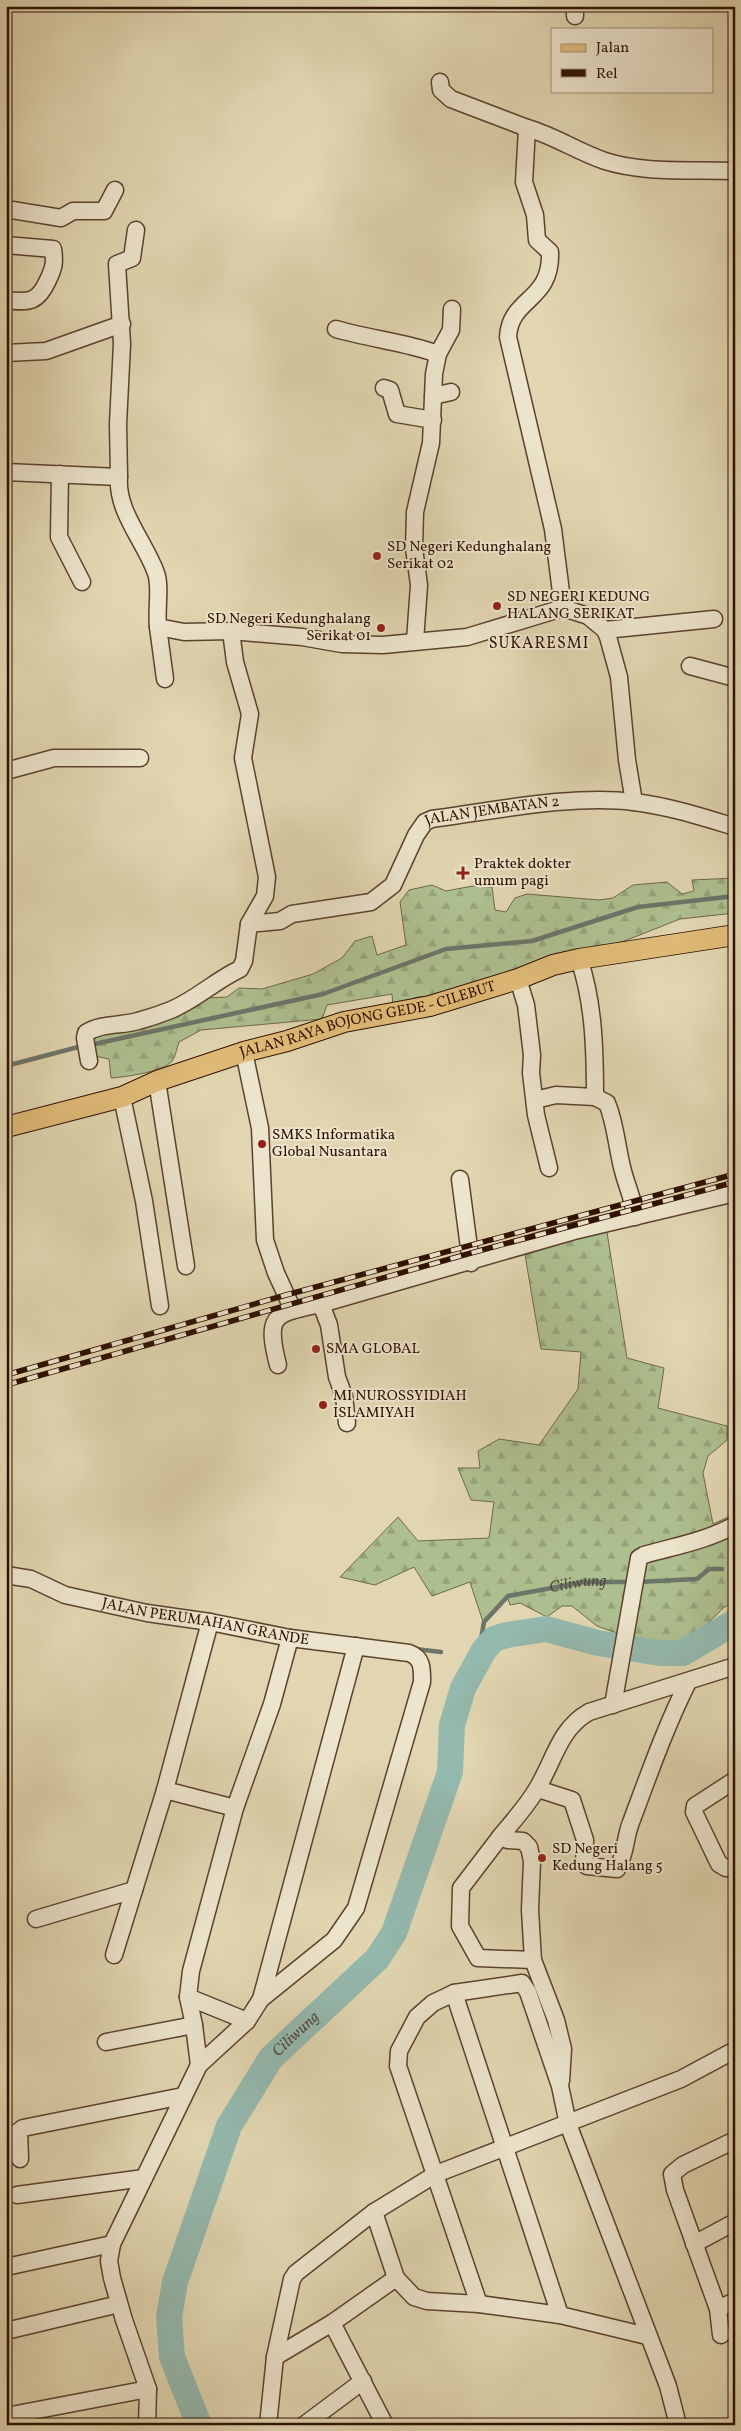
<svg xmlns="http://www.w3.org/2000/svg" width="741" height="2431" font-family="Vollkorn,serif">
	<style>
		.forest { fill: url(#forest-firs); stroke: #6e6848 }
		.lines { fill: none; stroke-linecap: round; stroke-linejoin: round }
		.stream { stroke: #6b7569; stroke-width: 4.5 }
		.river { stroke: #94b9ae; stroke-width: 26 }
		.minor-casing { stroke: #5b422e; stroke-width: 19 }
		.major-casing { stroke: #2e1002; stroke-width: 22 }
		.minor { stroke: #ece4cc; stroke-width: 16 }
		.major { stroke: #e0bb78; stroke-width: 20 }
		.rail-casing { stroke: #2e1002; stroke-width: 5.5 }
		.rail { stroke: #ece4cc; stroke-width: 4; stroke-dasharray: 11; stroke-linecap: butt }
		.poi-dot { fill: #8f2418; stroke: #ece4cc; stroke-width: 2 }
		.labels { text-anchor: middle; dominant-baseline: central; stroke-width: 4; stroke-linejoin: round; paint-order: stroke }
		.poi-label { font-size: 15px; fill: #2e1002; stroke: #ece4cc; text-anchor: start }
		.street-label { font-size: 15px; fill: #2e1002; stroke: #ece4cc }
		.neighbourhood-label { font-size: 16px; letter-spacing: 1px; fill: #2e1002; stroke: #ece4cc }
		.water-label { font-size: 16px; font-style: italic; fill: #524b3e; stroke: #ece4cc }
	</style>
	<defs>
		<pattern id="forest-firs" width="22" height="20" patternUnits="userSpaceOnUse" patternTransform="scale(1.25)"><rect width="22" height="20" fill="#aebf8f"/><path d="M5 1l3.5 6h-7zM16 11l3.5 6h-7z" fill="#96a37a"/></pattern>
	</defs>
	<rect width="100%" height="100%" fill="#e1d6b1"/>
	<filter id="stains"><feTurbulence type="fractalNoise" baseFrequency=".004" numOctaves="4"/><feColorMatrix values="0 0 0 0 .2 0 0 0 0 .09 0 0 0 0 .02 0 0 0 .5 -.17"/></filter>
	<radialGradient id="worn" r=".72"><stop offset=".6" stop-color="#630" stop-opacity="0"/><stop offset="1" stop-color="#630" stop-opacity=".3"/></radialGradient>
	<!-- forest -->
	<path class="forest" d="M735 878V913L680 919 622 942 439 996 417 997 393 1006 392 994 327 1005 322 1019 201 1030 179 1042C177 1047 176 1056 172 1061 163 1072 125 1077 111 1078L109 1059 95 1056 92 1042 103 1030 207 998 227 997 239 988 262 989 313 974 342 958 355 941 372 936 377 955 406 945 400 902 409 890 432 885 446 891 473 886 492 887 495 910 506 912 515 898 527 894 599 900 613 898 633 885 667 882 682 894 694 891 692 880Z
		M606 1226 627 1358 664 1368 658 1408 727 1426V1440L708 1456 703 1473 713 1524 735 1514V1601L723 1608 682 1650 648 1644 597 1626 572 1606H562L547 1617 520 1603 510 1605 507 1596 483 1622 470 1582 432 1596 414 1567 375 1585 340 1577 398 1517 418 1541 489 1538 494 1502 471 1500 458 1468H480L478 1451 499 1439 539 1445 578 1389 581 1352 541 1349 525 1255Z"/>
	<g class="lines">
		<!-- stream -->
		<g class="stream">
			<path d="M90 1045 323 994 446 949 532 941 638 907 735 896"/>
			<path d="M6 1066 82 1046"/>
			<path d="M638 1582 697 1579 709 1569H722"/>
			<path d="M415 1649 441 1652"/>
			<path id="s1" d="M477 1663 484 1622 508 1596 584 1582H631"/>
		</g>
		<!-- river -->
		<path class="river" id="s2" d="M199 2425 172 2357 169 2317 175 2282 229 2126 271 2058 377 1959 394 1933 450 1772 452 1725 463 1688 484 1650 494 1639 507 1635 546 1629 598 1643 660 1653H683L735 1622"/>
		<!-- minor casing -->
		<g class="minor-casing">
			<g id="minor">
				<path d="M575 6V16"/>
				<path d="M440 82 441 90 451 99 527 128"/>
				<path d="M6 209 61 218 73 211H104L115 190"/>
				<path d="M6 245 53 249C55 262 54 268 48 280 38 302 30 303 6 300"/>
				<path d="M336 329C370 339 405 342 438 354"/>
				<path d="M6 353 46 351 122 324"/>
				<path d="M384 388 390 390 397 414 433 420"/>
				<path d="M433 396 451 392"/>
				<path d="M6 472 119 477C116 511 145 542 156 573 161 586 156 611 158 627L184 632 231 631 302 637 342 644 383 645 467 637 563 608"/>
				<path d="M60 474 59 537 82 582"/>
				<path d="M119 477 118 424 122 344 117 264 132 258 136 230"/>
				<path d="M563 608 553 529 508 337C510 297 552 302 550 252L537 240 535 215 524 182 527 128C555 136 578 152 605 161 646 174 692 169 735 171"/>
				<path d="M563 608 588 616 605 630 608 637 619 677 627 760 634 802"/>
				<path d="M158 627 165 679"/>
				<path d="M605 630 714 619"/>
				<path d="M415 641 419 585 414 548 415 512 431 443 434 374 438 354 451 330 452 309"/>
				<path d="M690 666 735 678"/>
				<path d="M6 771 54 758H140"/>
				<path id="s3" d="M249 924 280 921 292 914 371 902 393 885 416 835 425 822 432 819C493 811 574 794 634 802 668 806 702 817 735 827"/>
				<path d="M579 959C594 1002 595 1052 595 1097L607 1103C616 1125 617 1149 623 1171 627 1187 634 1200 635 1217"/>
				<path d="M518 979 526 1005 532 1055 531 1073 536 1115 549 1168"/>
				<path d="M244 1052 260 1128 265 1240 276 1273 293 1310"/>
				<path d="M89 1061 85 1038 86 1033C101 1023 122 1026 138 1021 149 1018 161 1014 171 1010 197 999 216 980 240 969L244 961 249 924 265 896 267 877 243 758 250 714 235 662 231 631"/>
				<path d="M157 1081 186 1266"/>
				<path d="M122 1097 144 1201 160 1306"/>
				<path d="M535 1100 556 1095 595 1097"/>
				<path d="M460 1179 471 1263"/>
				<path d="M321 1304 574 1231 735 1193"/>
				<path d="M278 1365C265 1314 274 1314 321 1304L329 1325 337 1377 344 1396 347 1423"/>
				<path id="s4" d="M6 1575 31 1579 65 1595 147 1613 210 1622 290 1638 409 1653C423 1658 422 1669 422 1682L356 1908 334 1940 261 1999 247 2021 199 2065 112 2244 109 2261 112 2278 124 2320 148 2389 147 2425"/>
				<path d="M210 1622 165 1790 235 1808"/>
				<path d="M613 1705 639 1558 644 1555C675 1546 706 1541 735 1525"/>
				<path d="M735 1780 695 1806 694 1812 719 1864 726 1868 735 1867"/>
				<path d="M538 1789 572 1800 585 1840 584 1863 587 1866 617 1869C625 1857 625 1839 630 1825 648 1777 665 1728 688 1682"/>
				<path d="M500 1837 461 1888 460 1926 478 1958 533 1960"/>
				<path d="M36 1919 134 1890"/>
				<path d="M114 1955 165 1790"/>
				<path d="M454 1993 560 2315"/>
				<path d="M188 1997 247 2021"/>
				<path d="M261 1999 356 1646"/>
				<path d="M106 2042 194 2025"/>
				<path d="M199 2065 194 2025 188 1997 191 1971 235 1808 272 1704 290 1638"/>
				<path d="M561 2081 563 2049 556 2020 533 1960 530 1910 532 1861 529 1847 523 1841 508 1840 500 1837C513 1821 528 1805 538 1787 554 1760 560 1728 589 1712L735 1666"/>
				<path d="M20 2159 19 2131 23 2128 183 2096"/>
				<path d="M17 2195 144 2178"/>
				<path d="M374 2212 396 2278"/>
				<path d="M694 2244 735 2222"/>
				<path d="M6 2267 112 2244"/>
				<path d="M479 2304 398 2066 399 2051 417 2017 433 2003 454 1993 522 1983 528 1992 560 2086 568 2124 668 2386 678 2425"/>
				<path d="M718 2309 735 2301"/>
				<path d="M332 2323 385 2425"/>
				<path d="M6 2331 119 2304"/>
				<path d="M721 2335 718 2309 675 2190 672 2174 683 2165 735 2140"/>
				<path d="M275 2357 332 2323 396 2278 414 2297 427 2301 479 2304 560 2315 647 2336"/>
				<path d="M6 2416 148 2389"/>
				<path d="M268 2425 275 2357 292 2279 296 2273 374 2212 436 2174 681 2079 735 2050"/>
				<path d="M304 2425 363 2381"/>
			</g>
		</g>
		<!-- major casing -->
		<g class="major-casing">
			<g id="major">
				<path id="s5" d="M6 1127 122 1097 157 1081 244 1052 287 1041 344 1022 430 1006 518 979 553 965 579 959 735 935"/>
			</g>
		</g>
		<!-- minor -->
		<use href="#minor" class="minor"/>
		<!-- major -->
		<use href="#major" class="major"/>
		<!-- rail casing -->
		<g class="rail-casing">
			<path id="rail" d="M6 1375 286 1295 735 1174
				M6 1385 471 1253 735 1182"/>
		</g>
		<!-- rail -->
		<use href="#rail" class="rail"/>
	</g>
	<!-- markers -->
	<g class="poi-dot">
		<circle cx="377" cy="556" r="5"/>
		<circle cx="497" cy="606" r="5"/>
		<circle cx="381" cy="628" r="5"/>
		<path d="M460.5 865.5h5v5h5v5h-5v5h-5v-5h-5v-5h5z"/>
		<circle cx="262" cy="1144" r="5"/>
		<circle cx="316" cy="1349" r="5"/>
		<circle cx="323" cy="1405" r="5"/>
		<circle cx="542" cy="1858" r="5"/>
	</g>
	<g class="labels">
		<!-- poi labels -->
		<g class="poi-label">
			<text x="387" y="547">SD Negeri Kedunghalang<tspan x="387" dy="17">Serikat 02</tspan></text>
			<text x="507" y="597">SD NEGERI KEDUNG<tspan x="507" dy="17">HALANG SERIKAT</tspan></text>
			<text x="371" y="619" text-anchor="end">SD Negeri Kedunghalang<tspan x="371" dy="17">Serikat 01</tspan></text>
			<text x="474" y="864">Praktek dokter<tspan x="474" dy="17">umum pagi</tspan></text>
			<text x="272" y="1135">SMKS Informatika<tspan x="272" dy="17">Global Nusantara</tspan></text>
			<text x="326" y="1349">SMA GLOBAL</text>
			<text x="333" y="1396">MI NUROSSYIDIAH<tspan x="333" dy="17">ISLAMIYAH</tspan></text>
			<text x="552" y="1849">SD Negeri<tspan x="552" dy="17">Kedung Halang 5</tspan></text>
		</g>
		<!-- street labels -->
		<g class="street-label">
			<text stroke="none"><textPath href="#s3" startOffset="292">JALAN JEMBATAN 2</textPath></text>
			<text stroke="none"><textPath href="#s5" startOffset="378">JALAN RAYA BOJONG GEDE - CILEBUT</textPath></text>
			<text stroke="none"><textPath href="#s4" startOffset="206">JALAN PERUMAHAN GRANDE</textPath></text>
		</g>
		<!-- neighbourhood labels -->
		<g class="neighbourhood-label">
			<text x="539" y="644">SUKARESMI</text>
		</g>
		<!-- water labels -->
		<g class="water-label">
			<text stroke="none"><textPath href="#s1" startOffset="148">Ciliwung</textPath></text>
			<text stroke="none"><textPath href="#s2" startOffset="428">Ciliwung</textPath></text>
		</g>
	</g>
	<!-- margin -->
	<rect width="741" height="2431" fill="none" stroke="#e1d6b1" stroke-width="25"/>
	<rect x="8" y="8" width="726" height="2416" fill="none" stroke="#2e1002" stroke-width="2.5"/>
	<rect x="12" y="12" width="716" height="2406" fill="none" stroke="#2e1002"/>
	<!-- legend -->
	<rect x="551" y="28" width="162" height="65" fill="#ece4cc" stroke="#a08f7b"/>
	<rect x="561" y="44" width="25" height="8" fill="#e0bb78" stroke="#a08f7b"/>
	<text x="596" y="52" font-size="15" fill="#2e1002">Jalan</text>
	<rect x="561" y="69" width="25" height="8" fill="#2e1002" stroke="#a08f7b"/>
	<text x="596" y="78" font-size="15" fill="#2e1002">Rel</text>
	<rect width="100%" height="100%" filter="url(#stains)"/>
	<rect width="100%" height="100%" fill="url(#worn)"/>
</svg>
